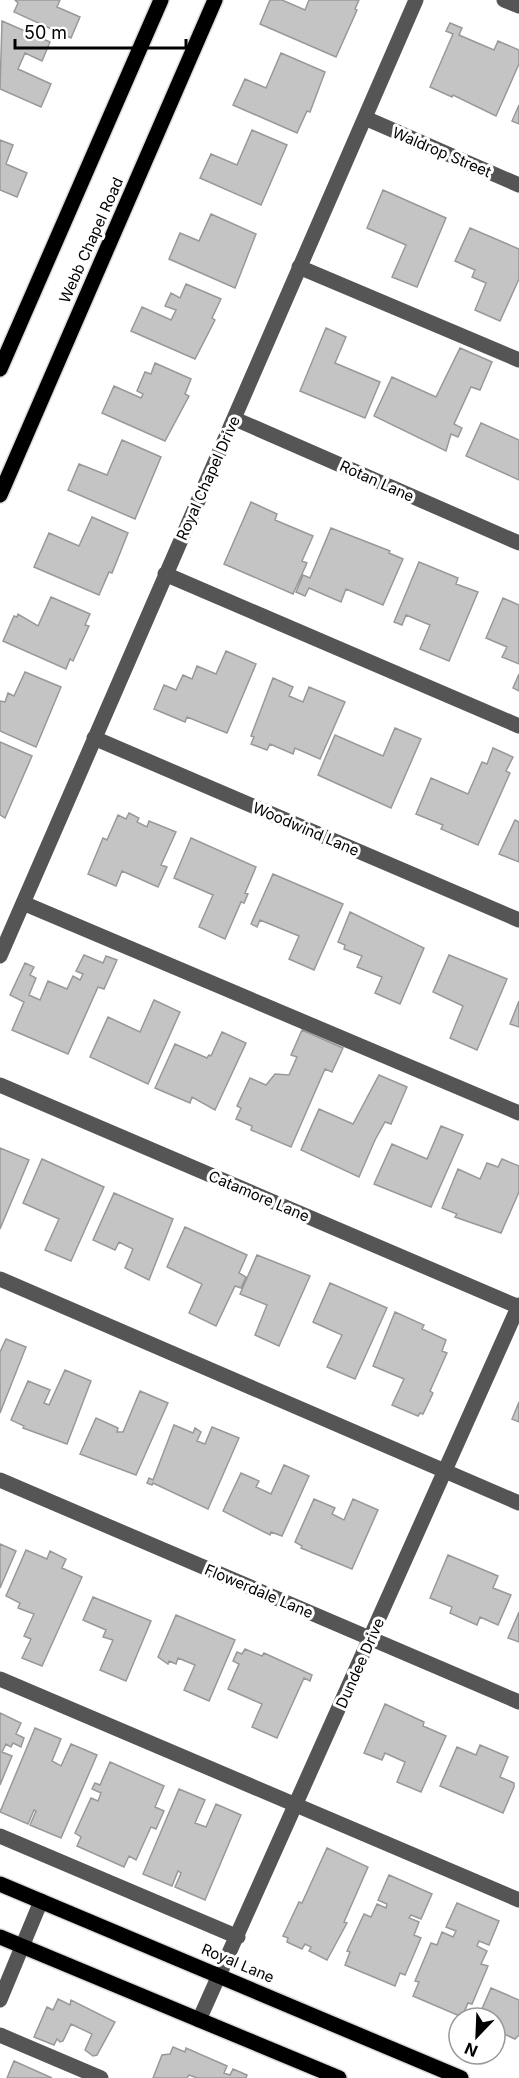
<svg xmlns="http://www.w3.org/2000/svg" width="519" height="2078" font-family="Inter,sans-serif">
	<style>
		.building { fill: #c4c4c4; stroke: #999; stroke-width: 1.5 }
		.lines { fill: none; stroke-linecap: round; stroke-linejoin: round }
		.major-casing { stroke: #dbdbdb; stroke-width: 18 }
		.minor { stroke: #555; stroke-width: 15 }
		.major { stroke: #000; stroke-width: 15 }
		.labels { text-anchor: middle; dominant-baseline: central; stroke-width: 6; stroke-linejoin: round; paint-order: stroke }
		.street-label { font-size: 15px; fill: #000; stroke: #fff }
	</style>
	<rect width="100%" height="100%" fill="#fff"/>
	<!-- building -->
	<path class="building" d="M15 0H60L57 7 80 17 71 38 14 12 18 3Z
		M270 0H282L305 10 309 0H359L355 9 357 10 336 57 260 24Z
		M2 21 50 42 42 61 25 53 18 69 51 84 41 107 0 89Z
		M450 23 462 28 459 35 494 50 498 41 519 50V64L496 116 453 95 452 97 430 87 453 34 446 31Z
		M281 53 325 72 310 112 307 111 297 133 233 105 245 79 266 88Z
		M519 105V124L512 121Z
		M252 130 287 145 261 205 200 178 211 154 237 165Z
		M0 140 13 145 6 164 27 173 17 197 0 190Z
		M383 190 446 218 417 287 392 277 406 245 367 228Z
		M211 214 256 234 235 288 169 259 180 233 199 241Z
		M470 228 519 249V279L500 321 475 310 486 283 472 277 475 270 455 261Z
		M186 284 221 299 212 318 215 320 195 359 131 331 142 307 171 320 176 310 165 306 171 293 180 298Z
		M326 328 346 337 335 363 380 382 365 418 300 391Z
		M460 348 492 362 480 390 471 387 454 424 462 428 458 437 451 434 446 451 374 416 392 377 436 397Z
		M155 363 191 379 185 394 189 396 165 441 102 413 114 386 141 398 143 394 137 391 145 372 151 374Z
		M481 423 519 440V480L466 456Z
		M122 440 161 457 135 519 68 490 79 464 107 475Z
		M251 502 277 514 275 520 313 536 302 561 307 563 293 594 224 564Z
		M92 517 128 533 112 573 109 572 99 595 34 567 49 533 79 546Z
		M331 528 390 551 389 553 403 559 383 605 346 589 341 602 309 588 305 596 296 592 303 575 310 578Z
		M419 562 458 578 456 584 478 592 449 661 420 649 430 625 406 615 402 625 394 622Z
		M51 597 90 614 85 625 89 626 73 661 70 659 66 669 3 641 14 616 17 617 18 614 38 626Z
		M503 598 519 605V664L502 657 507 647 486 638Z
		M226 651 256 664 227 733 187 717 185 722 154 709 164 685 176 690 183 675 192 679 197 666 216 674Z
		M25 672 61 687 36 747 0 731V701L5 702 8 693 14 696Z
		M519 674V691L513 688Z
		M273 678 293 687 289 696 303 702 309 687 345 702 320 759 295 748 293 754 270 744 267 750 251 744 254 737 251 736Z
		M395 728 421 739 391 808 318 775 335 735 383 756Z
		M0 742 32 756 5 818 0 815Z
		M493 748 513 757 506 771 510 773 478 845 441 829 443 825 416 814 431 778 468 794 482 762 487 764Z
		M129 813 139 818 137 822 147 827 149 821 176 832 161 865 167 867 158 887 122 871 116 886 88 874 103 838 107 840 118 815 126 819Z
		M515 820 519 822V862L499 854Z
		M191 838 256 867 245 893 248 894 244 903 241 902 225 939 199 927 213 895 174 878Z
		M273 874 343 904 314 970 289 959 299 936 260 920 257 927 251 924Z
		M350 912 424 948 400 1004 375 993 382 977 357 967 362 956 344 949 345 945 338 942Z
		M84 955 103 963 106 956 117 960 104 989 98 987 68 1054 12 1030 24 1002 10 995 25 963 34 967 30 975 36 978 29 995 40 1000 48 981 67 989 73 976 80 980 83 974 76 971Z
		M449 955 507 979 477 1050 450 1038 463 1006 433 992Z
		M154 1000 180 1012 148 1084 90 1057 108 1017 140 1032Z
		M519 1001V1027L510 1024Z
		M302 1030 343 1048 332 1072 325 1069 291 1147 251 1130 252 1126 236 1119 241 1108 237 1106 250 1078 266 1085 275 1074 289 1075 297 1057 291 1055Z
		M222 1032 246 1043 215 1110 192 1097 190 1103 155 1088 175 1044 207 1058 209 1055 211 1056Z
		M379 1075 407 1087 391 1124 385 1122 375 1140 359 1177 301 1150 319 1109 353 1124Z
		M441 1126 463 1135 431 1207 374 1184 392 1144 427 1159Z
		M0 1148 29 1160 0 1229Z
		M42 1159 104 1187 71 1261 45 1250 59 1219 23 1203Z
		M502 1159 519 1166V1192L501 1233 455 1217 457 1214 442 1208 458 1169 480 1179 487 1163 498 1167Z
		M114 1193 173 1219 149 1280 125 1268 133 1249 119 1242 115 1250 93 1240Z
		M185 1227 247 1255 239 1273 246 1277 241 1288 235 1286 216 1326 189 1313 202 1284 167 1267Z
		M257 1255 310 1276 279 1346 255 1335 267 1305 240 1294Z
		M330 1283 387 1308 355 1379 327 1367 342 1335 313 1322Z
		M395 1312 424 1325 422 1329 446 1340 442 1351 447 1353 430 1391 433 1393 423 1414 420 1413 418 1416 392 1405 404 1379 373 1366Z
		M6 1339 26 1347 0 1413V1352Z
		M65 1370 91 1381 67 1444 23 1428 24 1426 11 1420 28 1381 50 1390 44 1403 49 1405Z
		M140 1391 168 1403 136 1475 80 1454 96 1418 118 1428 117 1432H123Z
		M519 1402V1422L512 1419Z
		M174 1425 193 1433 195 1428 201 1432 197 1441 205 1444 212 1427 239 1438 208 1509 153 1483 152 1485 147 1483 149 1478 153 1480Z
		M284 1465 309 1476 282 1536 271 1532 270 1535 223 1511 241 1473 259 1481 256 1487 271 1494Z
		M314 1499 335 1508 332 1514 344 1520 353 1499 378 1510 352 1569 301 1548 302 1546 295 1542Z
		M0 1544 16 1551 0 1588Z
		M26 1550 47 1559 50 1551 66 1559 62 1568 82 1577 42 1666 22 1658 31 1639 24 1636 34 1614 18 1608 20 1603 6 1596Z
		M448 1555 498 1576 493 1588 511 1595 498 1625 480 1617 477 1625 450 1613 452 1607 430 1598Z
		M93 1597 151 1621 126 1681 100 1670 113 1640 103 1637 106 1630 83 1620Z
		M519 1612V1642L508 1638Z
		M176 1615 235 1640 209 1701 184 1690 195 1665 178 1658 176 1664 169 1661 168 1664 158 1657Z
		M245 1649 262 1656 264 1653 312 1675 310 1681 304 1678 277 1738 252 1727 262 1704 228 1689 239 1664 233 1661 237 1652 242 1654Z
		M385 1704 424 1722 423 1726 446 1736 421 1792 397 1782 405 1762 385 1753 382 1760 364 1753Z
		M0 1713 21 1723 16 1734 24 1738 21 1747 13 1743 11 1747 6 1744 2 1752 12 1756 0 1785Z
		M35 1728 61 1739 52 1761 61 1766 71 1744 97 1755 61 1838 30 1825 36 1811 34 1810 28 1824 0 1812Z
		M480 1745 508 1757 500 1777 514 1783V1787L503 1813 440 1786 457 1747 476 1755Z
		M110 1762 164 1786 155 1807 164 1811 156 1829 151 1827 136 1860 129 1856 124 1867 77 1846 81 1837 75 1833 91 1798 98 1801 101 1793 92 1789 95 1783 100 1785Z
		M179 1789 205 1800 195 1823 206 1827 216 1804 241 1815 205 1900 175 1887 181 1873 178 1871 172 1886 143 1874Z
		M327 1848 368 1867 344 1922 347 1923 327 1960 309 1951 311 1947 305 1944 302 1949 287 1942 288 1938 283 1936 299 1902 302 1903Z
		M389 1875 432 1894 421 1919 411 1915 409 1918 419 1922 414 1935 421 1938 405 1975 400 1973 395 1986 345 1965 350 1952 347 1951 364 1914 371 1917 377 1904 386 1908 387 1904 378 1900Z
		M457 1903 499 1921 489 1945 479 1941 477 1946 487 1951 481 1964 488 1966 472 2004 468 2003 462 2017 413 1996 419 1982 415 1981 431 1943 437 1945 442 1932 453 1937 456 1931 446 1927Z
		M491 1988 519 2000V2035L515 2039 495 2030V2018H478Z
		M58 1999 70 2005 71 2000 115 2022 97 2055 93 2056 85 2050 92 2034 71 2024 63 2041 60 2042 57 2039 54 2045 34 2037 47 2007 53 2010Z
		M173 2047 185 2052 186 2048 227 2066 224 2073 230 2075 233 2069 247 2075 246 2078H197L189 2075 187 2078H153L162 2055 170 2054Z
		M14 2061 52 2078H7Z"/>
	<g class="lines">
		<!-- major casing -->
		<g class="major-casing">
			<path id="major" d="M0 369 161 0
				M0 495 215 0
				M0 1884 461 2078
				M0 1937 339 2078"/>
		</g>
		<!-- minor -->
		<path class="minor" d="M504 0 519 6
			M365 118 519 185
			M299 267 519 360
			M235 419 519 543
			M165 574 519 726
			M94 738 519 920
			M23 903 519 1113
			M0 956 416 0
			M0 1085 519 1307
			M0 1279 519 1503
			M0 1480 519 1702
			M0 1679 519 1900
			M0 1836 238 1937
			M0 2000 41 1901
			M199 2020 519 1305
			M0 2035 101 2078"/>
		<!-- major -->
		<use href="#major" class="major"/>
	</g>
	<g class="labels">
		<!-- street labels -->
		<g class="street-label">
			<text transform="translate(442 152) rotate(23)">Waldrop Street</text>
			<text transform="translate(91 240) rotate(-66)">Webb Chapel Road</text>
			<text transform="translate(208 478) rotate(-66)">Royal Chapel Drive</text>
			<text transform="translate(377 481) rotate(24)">Rotan Lane</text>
			<text transform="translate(306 829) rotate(23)">Woodwind Lane</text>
			<text transform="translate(259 1196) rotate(23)">Catamore Lane</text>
			<text transform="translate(259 1591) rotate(23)">Flowerdale Lane</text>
			<text transform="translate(360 1663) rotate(-66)">Dundee Drive</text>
			<text transform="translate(238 1963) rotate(23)">Royal Lane</text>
		</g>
	</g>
	<!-- north arrow -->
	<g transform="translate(477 2036) rotate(203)"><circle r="28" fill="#ffffff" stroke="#999999" stroke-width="1.5"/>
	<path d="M0-4.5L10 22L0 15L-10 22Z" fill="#000000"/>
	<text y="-9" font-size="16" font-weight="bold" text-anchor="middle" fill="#000000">N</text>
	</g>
	<!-- scale -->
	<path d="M15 39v9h171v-9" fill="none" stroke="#000000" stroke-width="3"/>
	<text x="24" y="39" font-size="18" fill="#000000" stroke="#ffffff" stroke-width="4.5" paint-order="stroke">50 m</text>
</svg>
